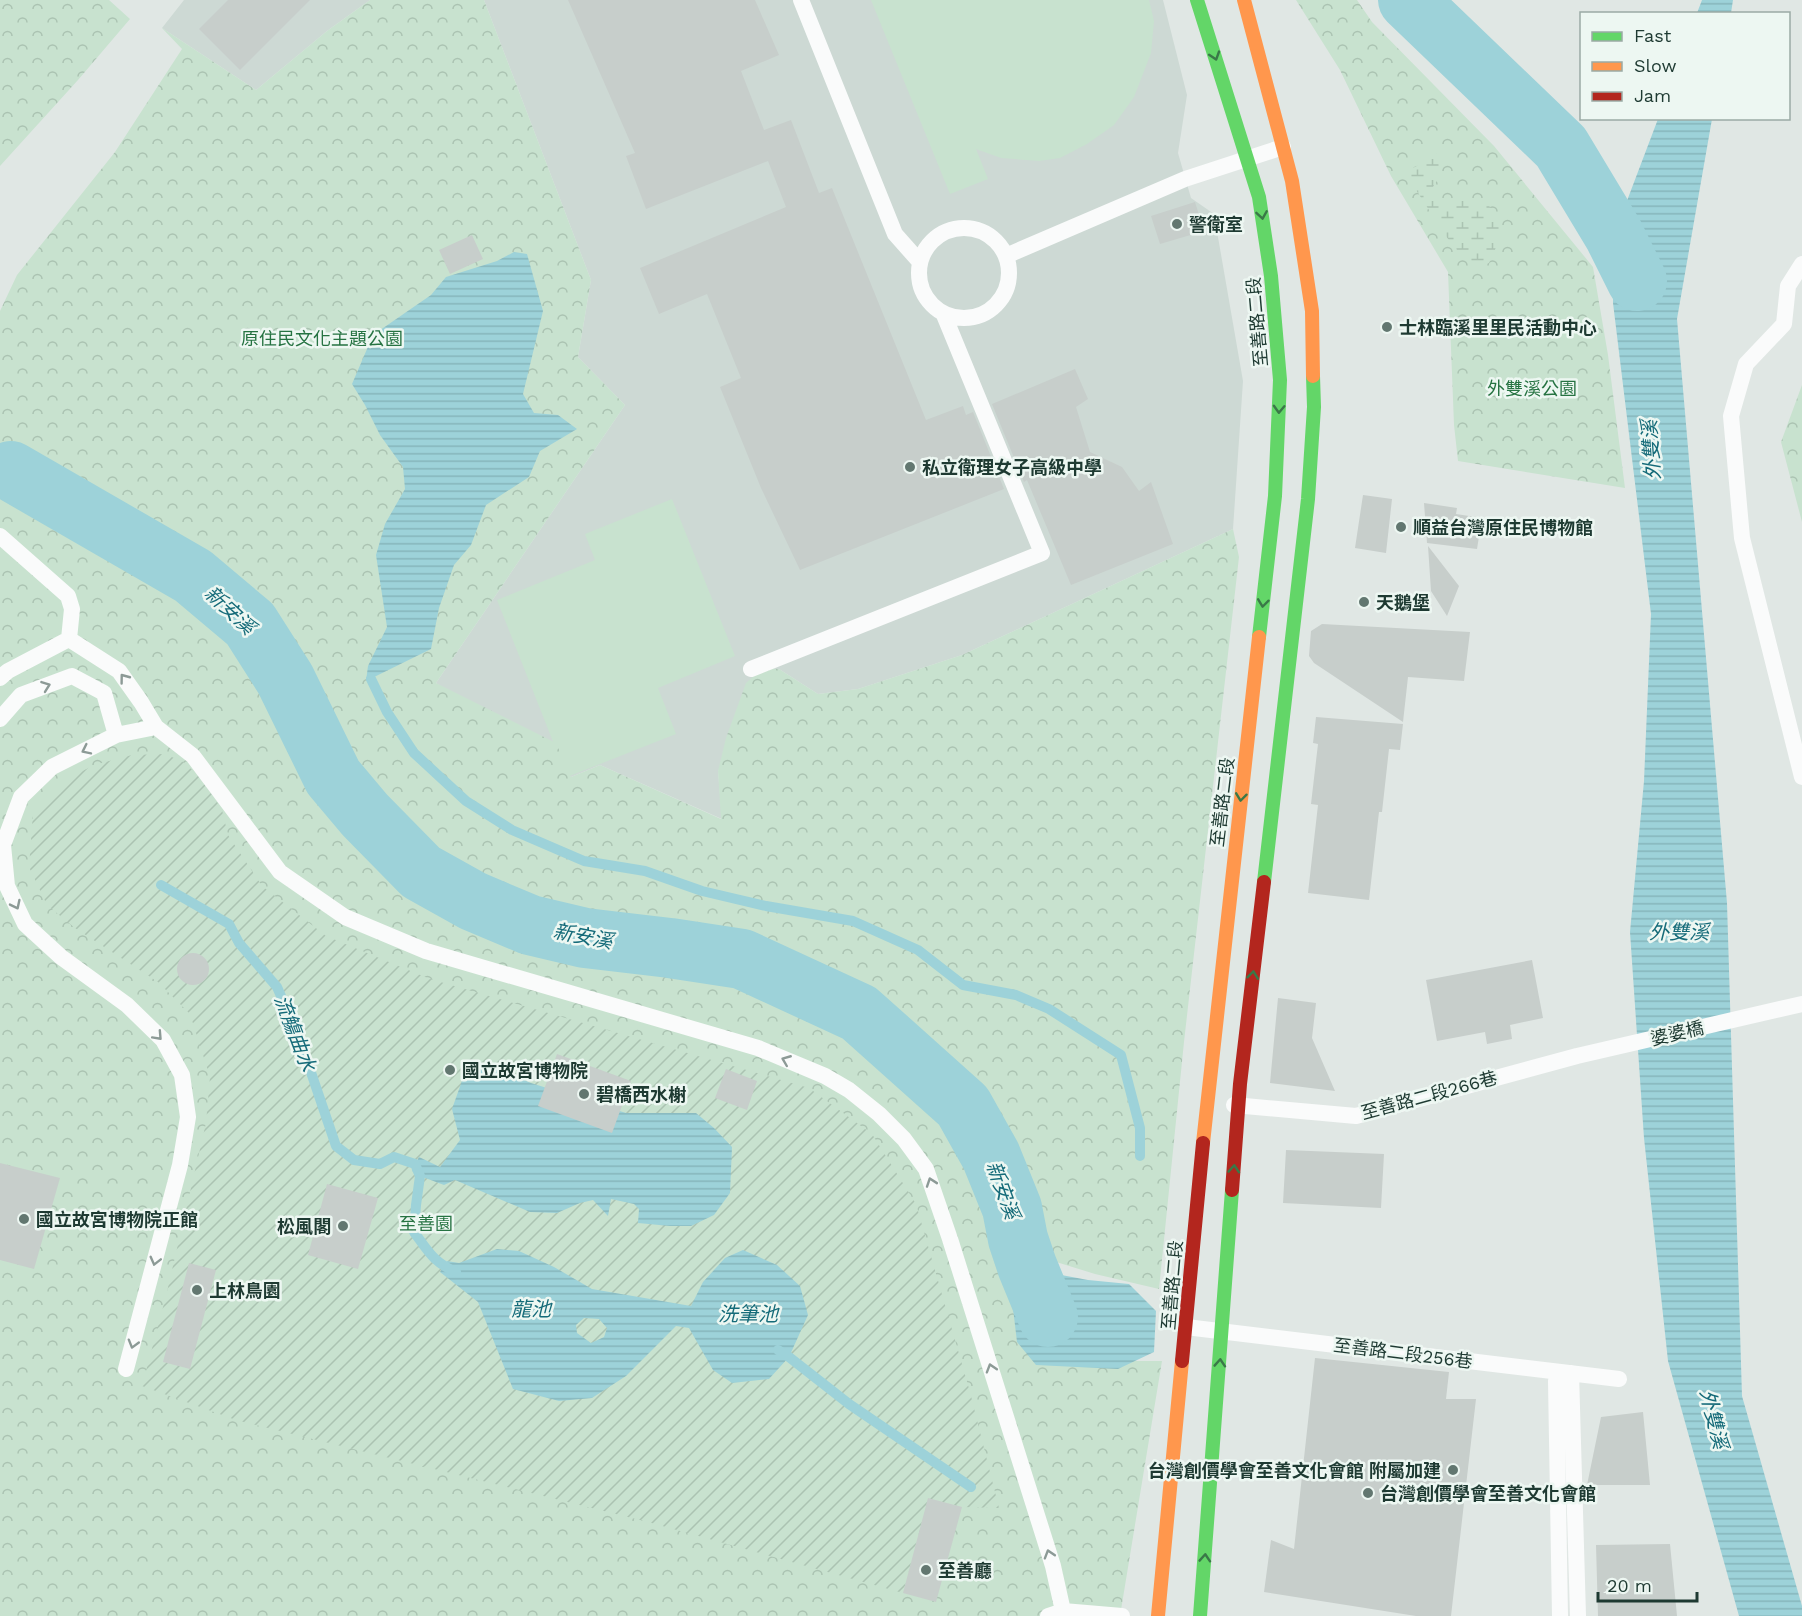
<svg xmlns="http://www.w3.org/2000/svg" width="1802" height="1616" font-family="'Work Sans','Noto Sans TC',sans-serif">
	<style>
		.built { fill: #cdd9d4 }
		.grass { fill: #c8e2cf }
		.forest { fill: url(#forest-crowns) }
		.wetland { fill: url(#wetland-marsh) }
		.garden { fill: url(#garden-furrows) }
		.water { fill: url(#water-rules); fill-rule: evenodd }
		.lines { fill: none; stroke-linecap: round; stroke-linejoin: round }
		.stream { stroke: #9dd2d9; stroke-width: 10 }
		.river { stroke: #9dd2d9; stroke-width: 60 }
		.building { fill: #c7cecb }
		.lane { stroke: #fafbfb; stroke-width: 16 }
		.fast { stroke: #63d668; stroke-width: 14 }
		.slow { stroke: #ff974d; stroke-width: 14 }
		.jam { stroke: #b3261e; stroke-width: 14 }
		.oneway { stroke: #3a7848 }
		.oneway2 { stroke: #8c9a96 }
		.poi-dot { fill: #627770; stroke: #edf7f2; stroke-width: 2 }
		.labels { text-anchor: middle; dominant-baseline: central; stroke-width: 5; stroke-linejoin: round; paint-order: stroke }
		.poi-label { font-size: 18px; font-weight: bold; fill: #1e3a32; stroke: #edf7f2; text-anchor: start }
		.street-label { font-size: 18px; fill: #1e3a32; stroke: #edf7f2 }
		.park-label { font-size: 18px; fill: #267342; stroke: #edf7f2 }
		.water-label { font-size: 20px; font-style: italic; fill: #156b79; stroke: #edf7f2 }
	</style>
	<defs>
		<pattern id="forest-crowns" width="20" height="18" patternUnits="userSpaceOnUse" patternTransform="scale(1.5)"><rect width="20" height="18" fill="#c8e2cf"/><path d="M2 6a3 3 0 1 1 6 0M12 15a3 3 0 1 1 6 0" fill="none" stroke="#abc3b2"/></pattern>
		<pattern id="wetland-marsh" width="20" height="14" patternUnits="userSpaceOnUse" patternTransform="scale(1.5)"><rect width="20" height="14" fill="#c8e2cf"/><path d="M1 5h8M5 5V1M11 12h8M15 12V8" fill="none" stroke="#abc3b2"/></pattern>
		<pattern id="garden-furrows" width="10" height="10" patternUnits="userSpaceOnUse" patternTransform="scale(1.5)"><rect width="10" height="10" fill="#c8e2cf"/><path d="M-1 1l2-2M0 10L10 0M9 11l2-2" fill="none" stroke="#abc3b2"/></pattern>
		<pattern id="water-rules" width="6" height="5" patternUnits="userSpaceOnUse" patternTransform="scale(1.5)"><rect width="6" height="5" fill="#9dd2d9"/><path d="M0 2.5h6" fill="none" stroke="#87b5bb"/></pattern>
	</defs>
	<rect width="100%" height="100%" fill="#e0e7e4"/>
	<!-- built -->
	<path class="built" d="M184 0H370L327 31 256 90 162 28Z
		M484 0H1163L1187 95 1178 153 1191 198 1214 214 1243 381 1233 529 962 655 858 689 818 694 779 669 718 771 722 819 600 765 571 777 436 683 625 405 578 357 591 280Z"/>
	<!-- grass -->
	<path class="grass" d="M871 0H1149L1154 21 1151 53 1134 97 1114 125 1087 144 1060 158 1039 161 1001 158 976 149 988 179 950 194Z
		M672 499 735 656 658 688 676 734 567 777 497 600 595 560 585 534Z"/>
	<!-- forest -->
	<path class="forest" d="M0 0H109L130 19 78 80 0 166Z
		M370 0H484L591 280 578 357 625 405 436 683 556 743 571 777 600 765 721 819 718 771 726 738 746 683 763 668 779 669 818 694 858 689 962 655 1233 529 1239 557 1184 1042 1159 1289 1095 1274 1053 1261 985 1114 918 1028 820 965 664 928 544 906 433 859 371 802 329 740 271 625 209 570 51 482 0 448V311L17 275 115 152 182 49 162 28 256 90 327 31Z
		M1296 0H1357L1372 22 1494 146 1593 267 1608 355 1625 488 1458 461 1454 425 1448 272 1391 176 1340 70Z
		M1802 385V522L1781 442Z
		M0 479 169 580 232 635 311 778 393 872 558 933 715 976 852 1026 948 1113 998 1232 1042 1361H1162L1120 1616H0Z"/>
	<!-- wetland -->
	<path class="wetland" d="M1430 145 1438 155 1440 176 1429 193 1439 206H1448C1470 188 1498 202 1500 230 1501 240 1493 253 1489 263L1476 267 1460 254 1445 235 1404 171C1421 166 1424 162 1430 145Z"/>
	<!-- garden -->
	<path class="garden" d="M165 754 183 762 203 779 222 810 228 835 262 886 326 936 430 979 809 1088 872 1134 916 1204 970 1392 999 1508 962 1507 928 1499 903 1593 648 1522 236 1420 142 1386 166 1296 206 1123 210 1077 190 1014 158 982 75 928 47 905 29 867 33 813 58 784 94 765 132 755Z"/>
	<!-- water -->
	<path class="water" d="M1702 0H1733L1731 13H1697Z
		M1658 119H1712L1677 319 1727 903 1742 1396 1802 1606V1616H1739L1668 1361 1644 1138 1630 932 1644 781 1651 614 1613 303 1614 235Z
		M514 252 527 254 543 311 523 394 534 413 558 415 577 429 540 451 529 477 486 505 471 545 454 565 439 608 431 649 366 681 368 666 387 627 376 555 385 524 405 489 403 467 380 435 365 405 352 384 373 335 431 295 446 277 497 261Z
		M491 1066 531 1083 626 1113H696L714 1128 732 1147 730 1193 714 1215 691 1226H670L638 1223 639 1209 634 1204 611 1199 608 1216 593 1200 580 1203 557 1213 530 1212 455 1180 444 1185 420 1176 412 1171 419 1157 440 1167 460 1140 452 1109 463 1078 474 1069Z
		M1027 1238 1056 1274 1088 1280 1129 1284 1156 1311 1154 1352 1118 1369 1036 1365 1017 1342 1006 1249 1018 1239Z
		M497 1249 519 1251 554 1267 592 1289 691 1306 703 1282 725 1258 743 1250 777 1265 800 1286 808 1315 789 1357 769 1379 732 1383 713 1370 689 1328 676 1326 626 1376 592 1398 559 1401 513 1389 478 1302 440 1272 447 1261 459 1263ZM584 1318 599 1319 607 1328 604 1337 591 1343 577 1333 576 1325Z"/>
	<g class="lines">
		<!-- stream -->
		<path class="stream" d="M371 679 387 712 414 753 466 801 512 830 584 861 645 871 702 891 766 906 853 921 918 950 963 985 1016 995 1049 1009 1121 1055 1140 1128V1156
			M161 885 229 924 239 943 277 987 299 1037 336 1146 354 1160 380 1164 394 1157 415 1164 420 1176 416 1205 414 1232C428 1251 434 1263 456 1272
			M778 1350 789 1357 849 1404 971 1487"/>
		<!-- river -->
		<path class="river" d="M1408 0 1561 147 1614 235 1637 281
			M11 471 193 576 250 624 285 679 333 777 365 815 421 872 473 901 530 925 585 938 670 948 742 959 859 1013 963 1106 991 1156 1012 1208 1018 1239 1027 1266 1048 1317"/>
	</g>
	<!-- building -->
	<path class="building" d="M228 0H310L240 70 199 29Z
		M568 0H755L779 55 741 71 764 130 791 120 819 193 832 188 926 420 963 406 966 415 973 412 1004 489 800 570 761 488 720 387 741 378 707 294 659 314 640 268 786 207 768 161 646 209 626 156 635 153Z
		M1195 202 1204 231 1160 244 1151 216Z
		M472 235 483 259 450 274 439 250Z
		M1075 369 1088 399 1076 407 1090 452 1122 467 1139 491 1151 482 1173 544 1071 585 1027 480 1024 482 992 404Z
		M1363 495 1392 499 1386 553 1355 548Z
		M1424 503 1457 508 1456 514 1482 518 1477 549 1427 543Z
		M1428 546 1459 586 1447 616 1431 591Z
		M1322 624 1470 632 1464 681 1408 677 1403 722 1314 663 1309 656 1311 631Z
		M1316 717 1403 724 1400 750 1389 749 1382 812H1379L1369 900 1308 893 1318 805 1311 804 1318 744 1313 743Z
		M177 969a16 16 0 1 1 32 0a16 16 0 1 1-32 0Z
		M1532 960 1543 1018 1510 1025 1512 1039 1487 1044 1485 1032 1437 1041 1426 980Z
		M1278 998 1316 1003 1312 1038 1335 1091 1270 1083Z
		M557 1054 631 1081 612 1133 538 1106Z
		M726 1069 757 1081 747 1110 715 1098Z
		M1286 1150 1384 1154 1381 1208 1283 1203Z
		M0 1163 60 1178 34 1269 0 1260Z
		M327 1184 378 1198 358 1269 308 1255Z
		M189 1263 216 1270 190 1369 163 1362Z
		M1315 1358 1449 1372 1446 1399H1476L1451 1616H1416L1264 1592 1271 1540 1294 1549Z
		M1643 1412 1650 1485H1587L1601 1417Z
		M928 1498 962 1507 936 1602 903 1593Z
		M1670 1544 1677 1616H1598L1596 1545Z"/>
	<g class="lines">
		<!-- lane -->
		<path class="lane" d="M801 0 895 234 919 261
			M919 273a45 45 0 1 1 90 0a45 45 0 1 1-90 0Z
			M1008 255 1185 179 1283 147
			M1802 264 1788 286 1784 324 1746 364 1731 416 1742 538 1802 777
			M0 536 68 596 72 609 69 639
			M751 669 1042 553 944 315
			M0 678 8 671 69 639 119 671 141 702 156 727
			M0 719 21 695 72 676 104 693 116 735
			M1234 1105 1356 1116 1577 1056 1802 1004
			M1186 1327 1619 1379
			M126 1369 180 1165 188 1117 182 1075 163 1040 127 1005 61 957 25 924 7 886 3 845 21 797 52 767 116 735 156 727 193 756 280 872 345 917 426 951 758 1048 825 1076 849 1090 879 1114 904 1139 926 1169 950 1239 1053 1566 1063 1611
			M1048 1616 1063 1611 1122 1616
			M1560 1616 1556 1381 1571 1373 1578 1616"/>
		<!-- fast -->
		<path class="fast" d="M1197 0 1259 197 1271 276 1280 380 1275 496 1259 637
			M1264 882 1308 499 1314 407 1313 376
			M1200 1616 1232 1190"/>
		<!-- slow -->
		<path class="slow" d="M1244 0 1292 181 1312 311 1313 376
			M1203 1143 1259 637
			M1158 1616 1182 1361"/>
		<!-- jam -->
		<path class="jam" d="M1232 1190 1240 1084 1264 882
			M1182 1361 1203 1143"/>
	</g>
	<!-- one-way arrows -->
	<defs><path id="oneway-chevron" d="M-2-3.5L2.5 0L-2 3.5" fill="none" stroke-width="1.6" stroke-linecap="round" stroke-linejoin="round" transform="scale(1.5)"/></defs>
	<g class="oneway">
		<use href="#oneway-chevron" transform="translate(1215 56) rotate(72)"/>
		<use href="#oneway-chevron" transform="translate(1262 215) rotate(81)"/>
		<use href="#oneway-chevron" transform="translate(1279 409) rotate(92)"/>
		<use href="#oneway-chevron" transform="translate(1263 603) rotate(97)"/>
		<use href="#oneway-chevron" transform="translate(1241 797) rotate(97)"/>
		<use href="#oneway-chevron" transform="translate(1253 975) rotate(-83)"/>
		<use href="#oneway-chevron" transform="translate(1234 1169) rotate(-86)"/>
		<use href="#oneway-chevron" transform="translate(1220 1363) rotate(-86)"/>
		<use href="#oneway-chevron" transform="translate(1205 1558) rotate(-86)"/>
	</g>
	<g class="oneway2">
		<use href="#oneway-chevron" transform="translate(124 678) rotate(-127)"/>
		<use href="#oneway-chevron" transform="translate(46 686) rotate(-20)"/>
		<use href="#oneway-chevron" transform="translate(86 750) rotate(154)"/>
		<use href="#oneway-chevron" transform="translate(16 905) rotate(64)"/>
		<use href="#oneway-chevron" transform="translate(158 1036) rotate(47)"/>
		<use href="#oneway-chevron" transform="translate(786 1060) rotate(-158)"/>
		<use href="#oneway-chevron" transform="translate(931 1182) rotate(-109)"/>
		<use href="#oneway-chevron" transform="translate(155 1261) rotate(104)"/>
		<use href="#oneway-chevron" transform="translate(133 1344) rotate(106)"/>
		<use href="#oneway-chevron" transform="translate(991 1368) rotate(-107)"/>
		<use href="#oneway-chevron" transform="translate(1049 1554) rotate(-107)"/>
	</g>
	<!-- markers -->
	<g class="poi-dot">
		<circle cx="1177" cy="224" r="6"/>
		<circle cx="1387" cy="327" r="6"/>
		<circle cx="910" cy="467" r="6"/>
		<circle cx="1401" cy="527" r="6"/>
		<circle cx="1364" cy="602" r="6"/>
		<circle cx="450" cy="1070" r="6"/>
		<circle cx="584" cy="1094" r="6"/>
		<circle cx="24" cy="1219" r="6"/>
		<circle cx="343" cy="1226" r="6"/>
		<circle cx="197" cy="1290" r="6"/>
		<circle cx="1453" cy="1470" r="6"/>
		<circle cx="1368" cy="1493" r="6"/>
		<circle cx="926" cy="1570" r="6"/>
	</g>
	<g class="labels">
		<!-- poi labels -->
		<g class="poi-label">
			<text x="1189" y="224">警衛室</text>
			<text x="1399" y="327">士林臨溪里里民活動中心</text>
			<text x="922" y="467">私立衛理女子高級中學</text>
			<text x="1413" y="527">順益台灣原住民博物館</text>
			<text x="1376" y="602">天鵝堡</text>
			<text x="462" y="1070">國立故宮博物院</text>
			<text x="596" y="1094">碧橋西水榭</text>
			<text x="36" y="1219">國立故宮博物院正館</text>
			<text x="331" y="1226" text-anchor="end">松風閣</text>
			<text x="209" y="1290">上林鳥園</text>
			<text x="1441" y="1470" text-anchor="end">台灣創價學會至善文化會館 附屬加建</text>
			<text x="1380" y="1493">台灣創價學會至善文化會館</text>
			<text x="938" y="1570">至善廳</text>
		</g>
		<!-- street labels -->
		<g class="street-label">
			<text transform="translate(1257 322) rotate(-95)">至善路二段</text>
			<text transform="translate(1222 802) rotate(-83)">至善路二段</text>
			<text transform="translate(1677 1033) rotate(-13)">婆婆橋</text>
			<text transform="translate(1429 1095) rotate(-15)">至善路二段266巷</text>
			<text transform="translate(1172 1285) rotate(-85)">至善路二段</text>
			<text transform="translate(1403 1353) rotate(7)">至善路二段256巷</text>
		</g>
		<!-- park labels -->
		<g class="park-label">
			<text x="322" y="338">原住民文化主題公園</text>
			<text x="1532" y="388">外雙溪公園</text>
			<text x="426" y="1223">至善園</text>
		</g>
		<!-- water labels -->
		<g class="water-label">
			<text transform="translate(1651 450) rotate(-94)">外雙溪</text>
			<text transform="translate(230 610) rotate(43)">新安溪</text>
			<text x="1679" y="932">外雙溪</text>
			<text transform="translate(583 936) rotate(11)">新安溪</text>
			<text transform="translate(295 1033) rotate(69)">流觴曲水</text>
			<text transform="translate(1003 1190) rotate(70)">新安溪</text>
			<text x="531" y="1309">龍池</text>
			<text x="748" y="1314">洗筆池</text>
			<text transform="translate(1714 1419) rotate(76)">外雙溪</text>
		</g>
	</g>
	<!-- legend -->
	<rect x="1580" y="12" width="210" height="108" fill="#edf7f2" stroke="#9aaba5" stroke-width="1.5"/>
	<rect x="1592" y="32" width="30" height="9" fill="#63d668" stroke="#9aaba5" stroke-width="1.5"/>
	<text x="1634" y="42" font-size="18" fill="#1e3a32">Fast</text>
	<rect x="1592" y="62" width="30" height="9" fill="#ff974d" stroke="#9aaba5" stroke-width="1.5"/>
	<text x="1634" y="72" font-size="18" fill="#1e3a32">Slow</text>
	<rect x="1592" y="92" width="30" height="9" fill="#b3261e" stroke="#9aaba5" stroke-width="1.5"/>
	<text x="1634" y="102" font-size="18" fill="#1e3a32">Jam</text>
	<!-- scale -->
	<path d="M1598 1592v9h99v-9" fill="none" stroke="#1e3a32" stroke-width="3"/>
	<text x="1607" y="1592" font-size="18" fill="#1e3a32" stroke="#edf7f2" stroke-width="4.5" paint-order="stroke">20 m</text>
</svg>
